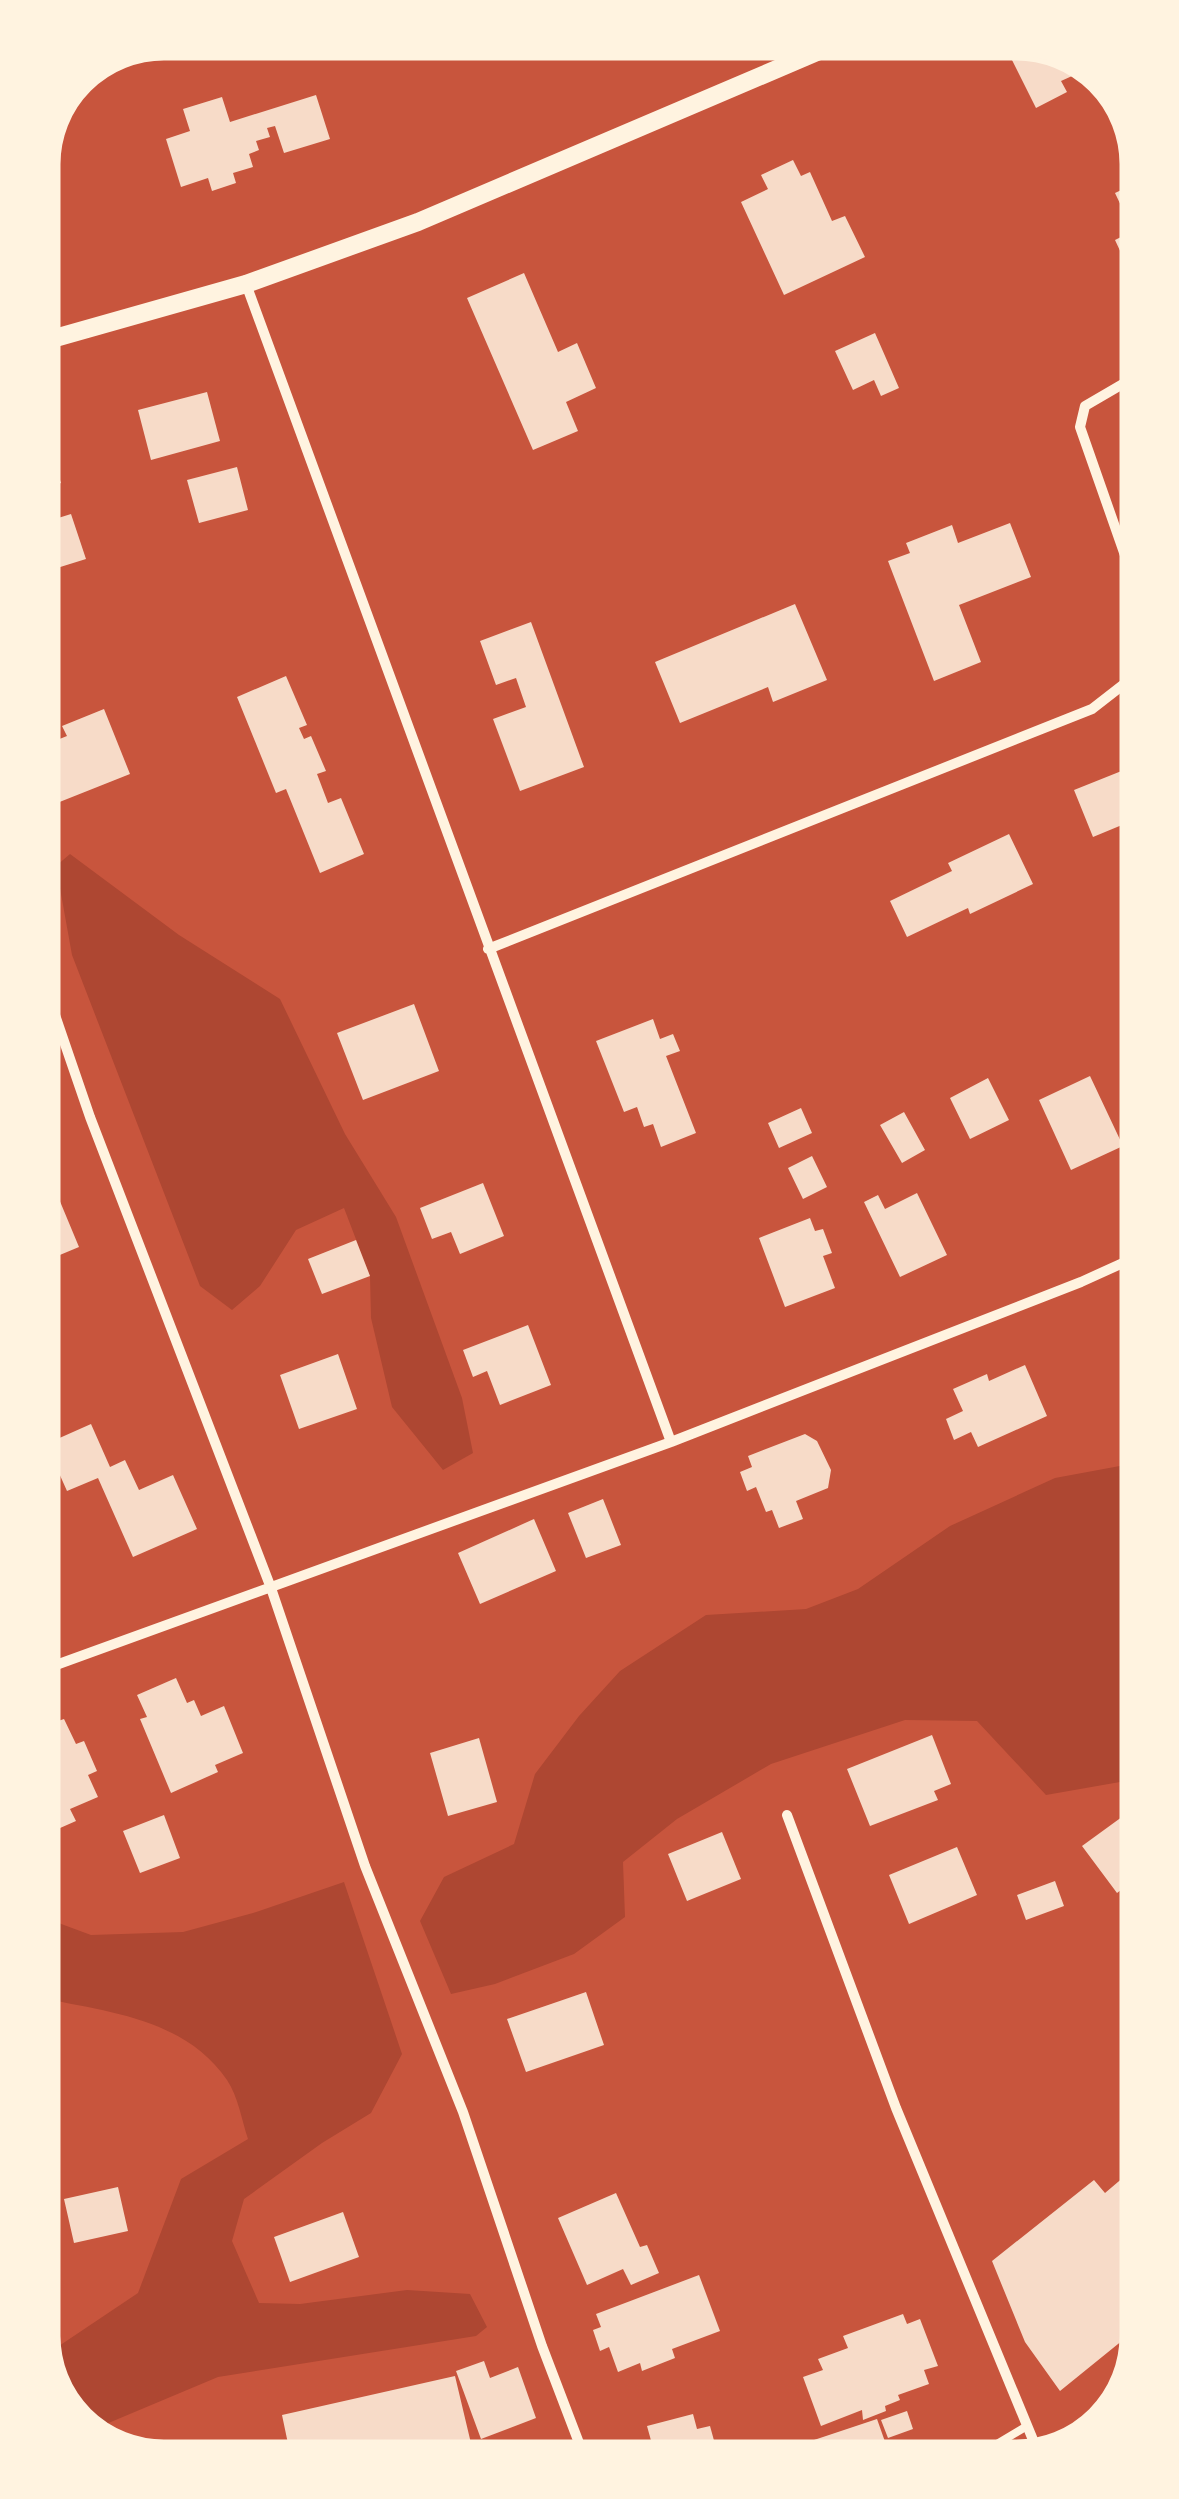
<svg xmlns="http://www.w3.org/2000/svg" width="1179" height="2499" font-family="'Alegreya Sans',sans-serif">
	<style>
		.green { fill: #ae4732 }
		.building { fill: #f7dbc8 }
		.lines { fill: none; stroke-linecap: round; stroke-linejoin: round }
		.service { stroke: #fff3e0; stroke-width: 8 }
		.minor { stroke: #fff3e0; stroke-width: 10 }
		.tertiary { stroke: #fff3e0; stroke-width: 18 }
		.rim { fill: none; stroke: #fff3e0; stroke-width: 5 }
	</style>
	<rect width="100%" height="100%" fill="#c8553d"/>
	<!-- green -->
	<path class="green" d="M70 854 179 935 280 999 345 1134 396 1217 462 1398 473 1453 443 1470 392 1407 371 1318 370 1276 344 1208 296 1230 260 1286 232 1310 200 1286 72 955 56 866Z
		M1136 1463 1137 1779 1046 1795 977 1721 905 1720 771 1764 677 1819 623 1862 625 1917 574 1954 495 1984 451 1994 420 1921 444 1877 514 1844 535 1774 579 1716 620 1671 706 1615 806 1609 858 1589 950 1526 1055 1478Z
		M344 1882 402 2054 371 2113 322 2143 244 2199 232 2241 259 2303 300 2304 407 2290 470 2294 487 2327 476 2336 218 2377 87 2432 47 2375V2354L138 2293 181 2179 248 2139C242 2121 238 2096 227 2080 186 2020 111 2012 46 1999L45 1918 91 1935 183 1932 253 1913Z"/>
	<!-- building -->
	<path class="building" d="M477 40H520L484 56Z
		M1025 41 1091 66 1092 67 1061 81 1067 92 1036 108 1007 50Z
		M316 95 330 139 284 153 275 126 267 128 270 137 256 141 259 150 249 154 253 167 233 173 236 183 212 191 208 178 181 187 166 139 190 131 183 109 222 97 230 122Z
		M793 160 801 176 810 172 832 221 845 216 865 257 784 295 741 202 768 189 761 175Z
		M1132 185 1133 231 1115 193Z
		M1133 231V268L1129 270 1115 240Z
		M524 273 558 352 577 343 596 388 566 402 578 431 533 450 467 298Z
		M875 333 899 388 881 396 874 380 853 390 835 351Z
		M207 392 220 441 151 460 138 410Z
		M41 423 61 483 45 488 55 519 71 514 86 559 41 573Z
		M237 467 248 510 199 523 187 480Z
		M1010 523 1031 577 959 605 981 662 934 681 888 561 910 553 906 543 952 525 958 543Z
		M795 604 827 680 773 702 768 687 680 723 655 662Z
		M531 622 584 767 520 791 493 719 526 707 516 678 496 685 480 641Z
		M286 676 307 725 299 728 304 739 311 736 326 771 317 774 328 803 341 798 364 854 320 873 286 789 276 793 237 697Z
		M104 709 130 774 52 805 42 781V746L67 736 62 726Z
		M1129 768 1134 780V820L1093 837 1074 790Z
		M1009 834 1033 884 970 914 968 908 907 937 890 901 952 871 948 863Z
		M414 1004 439 1071 363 1100 337 1033Z
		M653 1019 660 1039 673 1034 680 1051 666 1056 696 1133 661 1147 653 1124 644 1127 637 1107 624 1112 596 1041Z
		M1090 1076 1123 1146 1071 1170 1039 1100Z
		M988 1078 1009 1120 970 1139 950 1098Z
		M801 1108 812 1133 779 1148 768 1123Z
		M904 1112 925 1150 902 1163 880 1125Z
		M812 1156 827 1187 803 1199 788 1168Z
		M483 1183 504 1236 460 1254 451 1232 432 1239 420 1208Z
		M917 1193 947 1255 900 1277 864 1202 878 1195 885 1209Z
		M59 1199 79 1247 43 1262V1206Z
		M810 1218 815 1231 823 1229 832 1253 823 1256 835 1288 785 1307 759 1238Z
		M356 1240 370 1276 322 1294 308 1259Z
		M528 1325 551 1385 500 1405 487 1371 473 1377 463 1350Z
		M338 1354 357 1409 299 1429 280 1375Z
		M1025 1365 1047 1416 978 1447 971 1432 954 1440 946 1419 963 1411 953 1389 987 1374 989 1381Z
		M91 1424 110 1467 125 1460 139 1490 173 1475 197 1529 133 1557 98 1478 67 1491 46 1444Z
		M805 1434 817 1441 831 1470 828 1488 796 1501 803 1519 779 1528 772 1510 766 1512 756 1487 747 1491 740 1472 752 1467 748 1456Z
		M603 1499 621 1545 586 1558 568 1513Z
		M534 1519 556 1571 480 1604 458 1553Z
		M176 1678 187 1703 194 1700 201 1716 224 1706 243 1753 215 1765 218 1772 171 1793 140 1719 147 1717 137 1695Z
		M53 1711 58 1721 64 1719 76 1744 84 1741 97 1771 88 1775 98 1797 70 1809 76 1821 51 1832 45 1818V1727L48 1726 45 1714Z
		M932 1735 951 1784 934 1791 938 1800 870 1826 847 1769Z
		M479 1738 497 1802 448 1816 430 1753Z
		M1126 1814 1137 1830V1878L1117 1893 1082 1846Z
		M164 1815 180 1858 140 1873 123 1831Z
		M722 1832 741 1879 687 1901 668 1854Z
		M957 1847 977 1895 909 1924 889 1875Z
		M1055 1881 1064 1906 1026 1920 1017 1895Z
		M586 1992 604 2045 526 2072 507 2019Z
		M1138 2165 1139 2327 1060 2391 1025 2342 992 2261 1094 2180 1105 2193Z
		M118 2187 128 2231 74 2243 64 2199Z
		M616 2193 640 2247 647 2245 659 2273 631 2285 623 2269 587 2285 558 2218Z
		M343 2212 359 2257 290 2282 274 2237Z
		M699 2275 720 2331 672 2349 675 2358 642 2371 640 2363 618 2372 609 2347 600 2351 593 2330 601 2327 596 2314Z
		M903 2314 907 2324 920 2319 938 2366 924 2370 929 2384 898 2395 900 2400 885 2406 886 2411 863 2420 862 2410 821 2426 803 2377 823 2370 818 2359 848 2348 843 2336Z
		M484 2361 490 2378 518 2367 536 2418 481 2439 456 2371Z
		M455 2376 474 2456 291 2458 282 2415Z
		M907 2411 913 2429 888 2438 881 2420Z
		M693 2414 697 2429 710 2426 718 2455H655L647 2426Z
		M877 2419 889 2453 775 2454V2453Z"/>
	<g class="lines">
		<!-- service -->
		<path class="service" d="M982 2453 1027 2426
			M222 2458H240"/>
		<!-- minor -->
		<path class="minor" d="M246 284 671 1442
			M1133 378 1085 406 1080 427 1134 581
			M488 949 1092 709 1128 681 1134 667
			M43 980 90 1117 271 1588 365 1866 463 2112 542 2346 584 2456
			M45 1669 671 1442 1081 1282 1136 1257
			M787 1815 896 2108 1038 2452"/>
		<!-- tertiary -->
		<path class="tertiary" d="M41 342 246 284 418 222 845 40"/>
	</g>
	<!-- crop -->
	<path d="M0 0H1179V2499H0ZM164 58H1016A106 106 0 0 1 1122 164V2336A106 106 0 0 1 1016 2442H164A106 106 0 0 1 58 2336V164A106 106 0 0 1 164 58Z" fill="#fff3e0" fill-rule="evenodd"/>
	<path class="rim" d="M164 58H1016A106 106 0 0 1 1122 164V2336A106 106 0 0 1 1016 2442H164A106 106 0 0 1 58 2336V164A106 106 0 0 1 164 58Z"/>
</svg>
